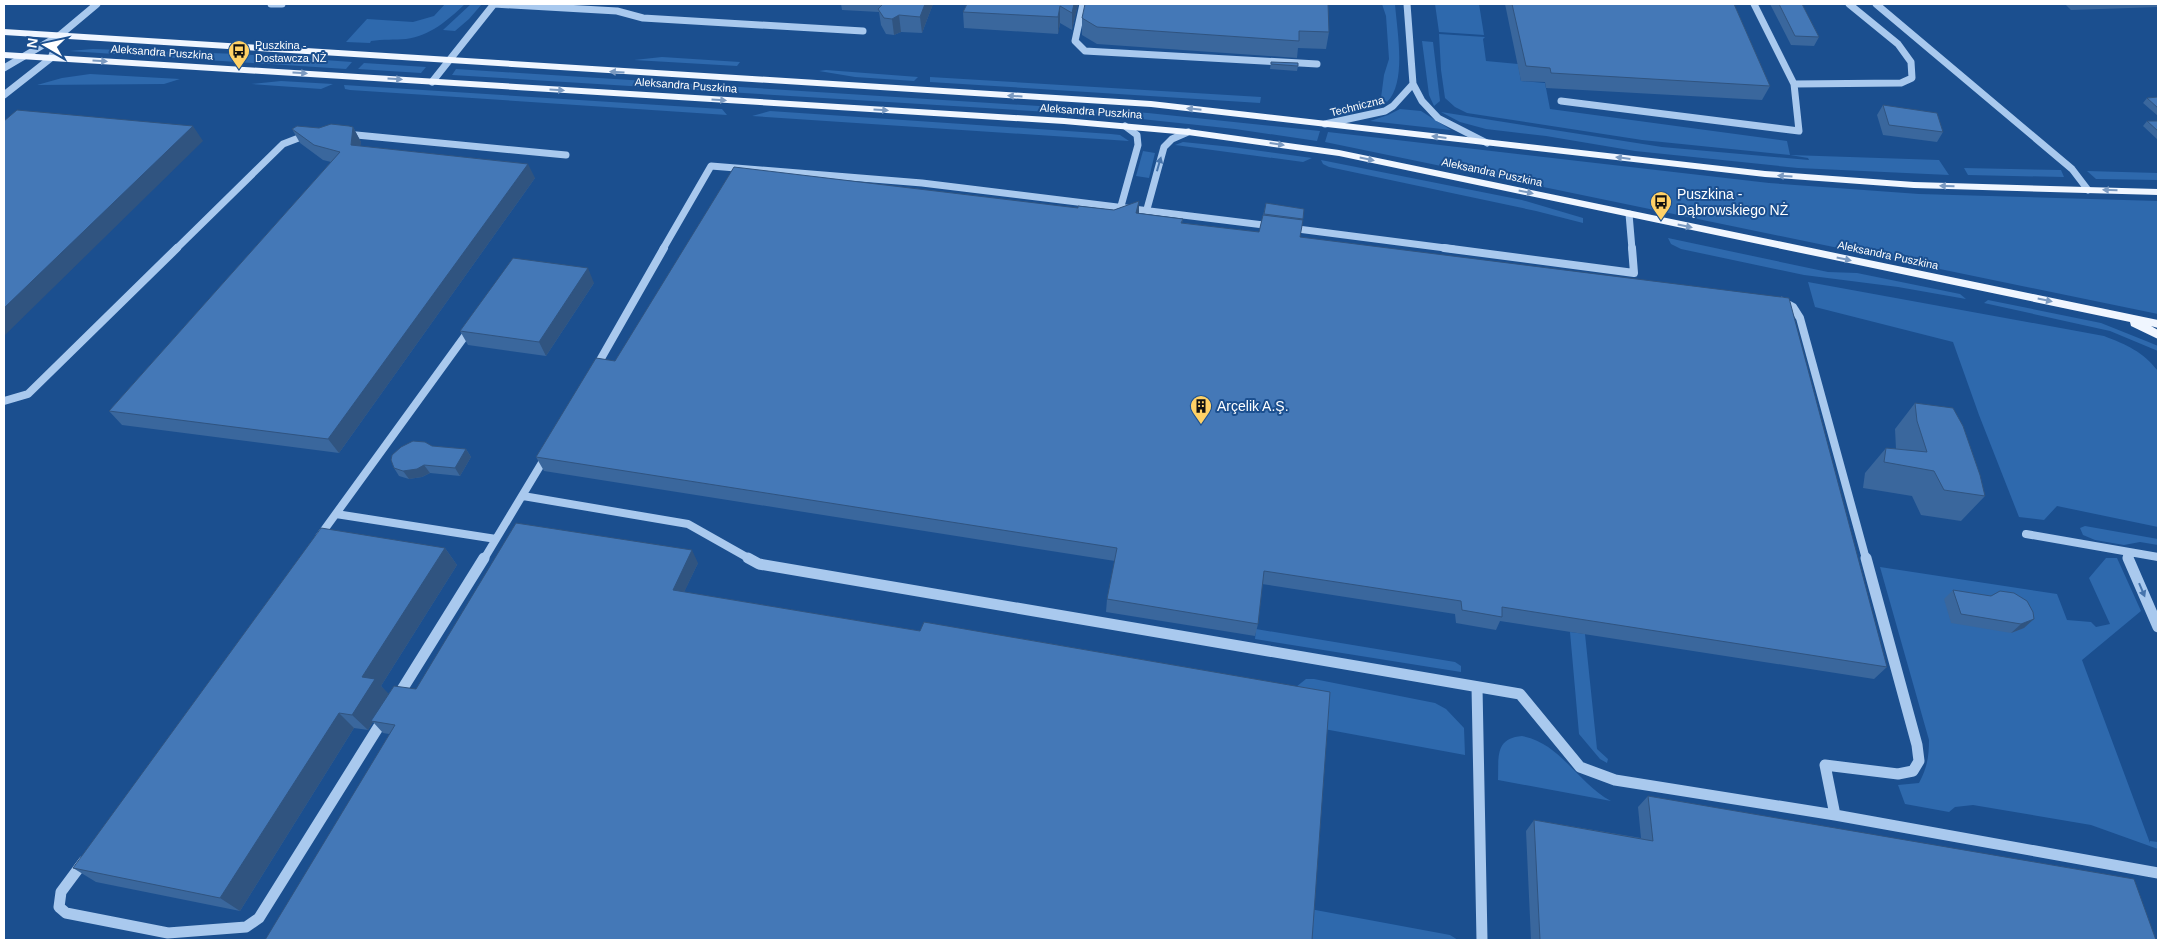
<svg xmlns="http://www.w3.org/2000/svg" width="2162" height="944" font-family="Arial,sans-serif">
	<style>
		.green { fill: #2e69ad }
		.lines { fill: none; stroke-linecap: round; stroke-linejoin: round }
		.minor-far2 { stroke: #a9c9ee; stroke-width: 7 }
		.minor-far1 { stroke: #a9c9ee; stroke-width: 8 }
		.minor { stroke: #a9c9ee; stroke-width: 11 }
		.major { fill: #f0f6ff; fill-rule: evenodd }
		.wall { fill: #3a679d }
		.shaded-wall { fill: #305480 }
		.building { fill: #4478b7; stroke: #305480 }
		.oneway { fill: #7b9ac1 }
		.oneway2 { fill: #4674ac }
		.labels { text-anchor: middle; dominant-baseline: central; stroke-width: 4; stroke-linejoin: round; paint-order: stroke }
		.far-poi-label { font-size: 11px; fill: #fff; stroke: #1b4f8f; text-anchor: start }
		.far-street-label { font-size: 11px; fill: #fff; stroke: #1b4f8f }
		.poi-label { font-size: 14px; fill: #fff; stroke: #1b4f8f; text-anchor: start }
	</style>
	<rect width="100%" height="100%" fill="#1b4f8f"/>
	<!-- green -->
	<path class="green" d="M445 4H465C448 20 430 36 406 39 394 40 383 39 371 41L370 43 346 42 367 19 413 22 434 16Z
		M471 4H482L469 19 455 31 443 30Z
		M1382 4H1395C1397 30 1407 83 1387 102L1381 98 1384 75 1389 59 1386 16Z
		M1435 4H1479L1484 35 1439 32Z
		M1439 34 1485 37 1483 39 1486 61 1518 64 1521 81 1545 83 1550 109 1787 141 1790 155 1939 160 1949 175 1798 168 1635 151 1546 136 1486 129 1460 122 1441 112 1662 147 1809 160 1808 158 1790 155 1642 140 1467 113 1455 107 1445 98 1441 70Z
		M1422 41 1433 42 1440 101 1434 106 1429 95Z
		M93 49 239 54 352 62 346 69 69 51Z
		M662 57 740 62 737 66 634 60Z
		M364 63 426 67 421 73 358 69Z
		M456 69 1148 113 1320 131 1317 141 1235 129 1113 116 452 75Z
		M826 70 918 77 914 81 855 77 819 71Z
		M90 74 180 79 164 84 37 85 62 78Z
		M930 77 1261 97 1260 103 930 82Z
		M281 81 333 84 321 89 251 84Z
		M344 85 722 109 727 115 350 90 345 89Z
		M1400 109 1421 111 1451 130 1370 121 1388 115Z
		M770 111 1111 134 1120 135 1129 141 752 116Z
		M1328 132 1769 183 1919 194 2158 201V314L1325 142Z
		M1183 142 1232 147 1312 158 1303 162 1175 145Z
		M1143 151 1155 153 1149 178 1136 176Z
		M1321 160 1522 200 1583 218V223L1536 211 1329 167 1323 164Z
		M1964 168 2061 170 2064 177 1968 175Z
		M2087 171 2158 173V180L2096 179Z
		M1668 238 1828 272 1857 273 1960 294 1966 299 1898 287 1804 275 1681 249 1671 244Z
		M1808 282 2104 336C2127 345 2142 351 2158 371V527L2057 506 2044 520 2019 517 1979 415 1953 342 1815 307Z
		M1988 300 2101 323 2151 343 2158 346V351L2110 331 1984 303Z
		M2085 526 2158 539V545L2140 542 2124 545 2095 540 2083 535 2080 528Z
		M2106 558H2117L2141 611 2082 660 2150 843V841L2158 842V849L2091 825 1973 805 1955 807 1949 812 1905 804 1898 785 1919 783C1927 768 1929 757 1929 740L1880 567 2057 594 2067 620 2091 622 2096 627 2110 624 2089 578Z
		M1256 629 1455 662 1461 666V672L1255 639Z
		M1570 632 1585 634 1597 749 1608 759 1607 763 1600 759 1579 734Z
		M1306 679H1314L1435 703 1446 709 1464 728 1465 755 1324 729 1296 687Z
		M1522 736C1561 743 1577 783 1611 801L1498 780C1499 759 1494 738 1522 736Z
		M1310 909 1450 935 1458 940H1308Z"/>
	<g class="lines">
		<!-- minor-far2 -->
		<path class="minor-far2" d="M271 4H282
			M494 4 617 11 643 18 863 31
			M1083 4 1075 41 1085 51 1317 64
			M1407 4 1413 84 1422 101 1438 118 1487 143
			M1876 4 2072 169 2088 190
			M4 68 60 35 97 4
			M432 82 494 4
			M1794 84 1901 83 1912 78 1911 62 1898 44 1849 4
			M4 95 51 58 60 35
			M1561 101 1799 131 1794 84 1754 4
			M1325 124 1385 111 1393 106 1413 84
			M346 134 566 155
			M1121 206 1138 145 1137 135 1125 126
			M1147 209 1164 147 1172 139 1188 132
			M1629 214 1632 249
			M1290 228 1453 249
			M176 249 283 144 309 134
			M663 249 711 166 922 183 1272 226"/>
		<!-- minor-far1 -->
		<path class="minor-far1" d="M1444 248 1634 273 1632 248
			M1782 301 1793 307 1800 318 1866 559
			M595 369 664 248
			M4 401 28 394 177 248
			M523 496 688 524 750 559
			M336 514 496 539
			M2026 534 2158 557
			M319 537 470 329
			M2126 552 2129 559
			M484 559 546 456"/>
		<!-- minor -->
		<path class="minor" d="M748 558 759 564 1520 694 1580 767 1615 780 1835 815 2158 873
			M2128 558 2158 627
			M1477 687 1482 940
			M398 696 484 558
			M1835 815 1825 765 1898 774 1913 771 1919 761 1917 745 1866 558
			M84 861 61 892 59 907 66 913 168 933 246 927 259 918 384 718"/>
		<!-- major -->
		<path class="major" d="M4 29 1151 101 1765 171 1914 182 2158 189V195L1914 188 1765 177 1151 107 4 35Z
			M4 52 1064 118 1188 129 1339 150 2158 320V328L2151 326 2158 330V339L2131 326 2130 322 1339 156 1188 135 1064 124 4 58Z"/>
	</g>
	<!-- wall -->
	<path class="wall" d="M841 4H933L922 33 901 32 894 35 886 34 881 25 879 12 842 10Z
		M967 4H1078L1072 30 1060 23 1058 34 964 28 963 12Z
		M1505 4H1734L1770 86 1762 100 1546 88 1545 82 1521 81Z
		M1770 4H1802L1819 37 1814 46 1791 45Z
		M2065 4H2158V7L2071 10Z
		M1082 18 1329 32 1326 49 1298 48 1297 58 1097 44 1082 35Z
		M1271 62 1298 66 1297 71 1270 69Z
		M2158 97V116L2143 103 2147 98Z
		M1883 105 1943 132 1937 142 1883 135 1877 115Z
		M2147 121H2158V140L2143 126Z
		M353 127 361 142 360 146 535 178 339 453 122 425 109 411 331 162 323 160 300 143 292 129Z
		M1139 201V213L1183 219 1182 223 1259 232 1266 203 1304 209 1300 237 1887 667 1874 679 1500 621 1496 630 1456 623 1455 614 1262 584 1258 624 1255 636 1106 612 1107 599 1115 561 544 471 536 457 615 361 1078 208 1114 210Z
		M594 283 546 356 468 345 460 331Z
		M1915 403 1985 496 1961 521 1921 515 1912 496 1863 488 1865 473 1886 448 1896 449 1895 429Z
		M432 446 466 449 471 457 460 476 430 473 422 477 409 479 399 476 394 468Z
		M445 548 457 565 381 686 388 694 416 689 698 563 684 592 920 631 1330 692 389 734 383 733 373 722 368 730 354 728 240 911 96 882 73 868Z
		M1953 590 1991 596 2000 591 2024 628 2011 633 1951 623 1944 599Z
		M1648 796 2156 940H1531L1526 831 1534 820 1641 838 1638 807Z"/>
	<!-- shaded-wall -->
	<path class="shaded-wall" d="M925 4H933L922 33 920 17Z
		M1074 4H1078L1072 30V13Z
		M1060 6V23L1058 34V17Z
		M899 15 901 32 894 35 892 19Z
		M193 126 203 141 4 336V308Z
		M353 127 361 142 359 160 351 145Z
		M528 164 535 178 339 453 328 439Z
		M1139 201V215L1136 213Z
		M588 268 594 283 546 356 539 342Z
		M466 449 471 457 460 476 455 468Z
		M424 465 430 473 422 477 409 479 403 471Z
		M445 548 457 565 381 686 390 695 371 721 373 722 368 730 352 715 362 677Z
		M692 550 698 563 679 603 673 590Z
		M2034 619 2024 628 2011 633 2021 624Z
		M339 713 354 728 240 911 220 898Z"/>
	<!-- building -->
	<path class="building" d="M883 4H925L920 17 899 15 892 19 884 18 878 9Z
		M967 4H1074L1072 13 1060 6 1058 17 963 12Z
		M1085 4H1328L1329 32 1299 31V41L1097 27 1082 18Z
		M1512 4H1734L1770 86 1551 73 1550 68 1526 66Z
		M1779 4H1802L1819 37 1795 36Z
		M1271 62 1298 63V66L1271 64Z
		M2158 97V108L2147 98Z
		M1883 105 1937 113 1943 132 1889 125Z
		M17 110 193 126 4 308V121Z
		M2147 121H2158V131Z
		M331 124 349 126 353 127 351 145 528 164 328 439 109 411 340 152 314 145 292 129 297 126 319 128Z
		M734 167 1078 208V206L1114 210 1139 201 1136 213 1183 219 1181 223 1259 232 1263 215 1303 220 1300 237 1789 298 1887 667 1502 607V617L1462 610 1461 601 1264 571 1258 624 1107 599 1117 548 536 457 596 358 615 361Z
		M1266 203 1304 209 1303 219 1264 214Z
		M513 258 588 268 539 342 460 331Z
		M1915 403 1953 408 1963 426 1980 475 1985 496 1944 490 1934 471 1884 462 1886 448 1927 452 1917 421Z
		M413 441 425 442 432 446 466 449 455 468 424 465 417 469 403 471 394 468 391 460 392 455 401 447Z
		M516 523 692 550 673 590 920 631 924 622 1330 692 1312 940H265L395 725 371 721 394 686 416 689Z
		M321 528 445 548 362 677 375 679 352 715 339 713 220 898 73 868Z
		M1953 590 1991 596 2000 591 2014 593 2027 601 2033 612 2034 619 2021 624 1961 614Z
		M1648 796 2134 879 2156 940H1540L1534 820 1653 841Z"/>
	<!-- one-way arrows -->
	<defs><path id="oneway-solid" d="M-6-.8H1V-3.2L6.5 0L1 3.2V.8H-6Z" transform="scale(1.25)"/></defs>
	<g class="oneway">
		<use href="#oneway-solid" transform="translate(100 61) rotate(4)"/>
		<use href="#oneway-solid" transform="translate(617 72) rotate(-176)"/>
		<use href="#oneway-solid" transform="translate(300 73) rotate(4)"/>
		<use href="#oneway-solid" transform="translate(395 79) rotate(4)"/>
		<use href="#oneway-solid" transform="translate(557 90) rotate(4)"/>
		<use href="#oneway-solid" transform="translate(1015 96) rotate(-177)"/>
		<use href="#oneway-solid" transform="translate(719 100) rotate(4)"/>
		<use href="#oneway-solid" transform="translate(1194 109) rotate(-174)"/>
		<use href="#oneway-solid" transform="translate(881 110) rotate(4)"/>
		<use href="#oneway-solid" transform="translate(1439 137) rotate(-173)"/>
		<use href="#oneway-solid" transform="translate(1277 144) rotate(8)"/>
		<use href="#oneway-solid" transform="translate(1623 158) rotate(-173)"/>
		<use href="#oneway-solid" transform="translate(1367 159) rotate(12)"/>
		<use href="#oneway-solid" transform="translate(1785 176) rotate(-176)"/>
		<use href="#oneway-solid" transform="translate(1947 186) rotate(-178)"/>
		<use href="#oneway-solid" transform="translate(2110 190) rotate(-178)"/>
		<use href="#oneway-solid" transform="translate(1526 192) rotate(12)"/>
		<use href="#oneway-solid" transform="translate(1685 226) rotate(12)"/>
		<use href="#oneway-solid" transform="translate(1844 259) rotate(12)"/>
		<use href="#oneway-solid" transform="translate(2045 300) rotate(12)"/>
	</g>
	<g class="oneway2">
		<use href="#oneway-solid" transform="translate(1159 164) rotate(-74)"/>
		<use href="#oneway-solid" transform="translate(2142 590) rotate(67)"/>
	</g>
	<!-- icons -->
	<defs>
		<g id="bus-pin" transform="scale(1.125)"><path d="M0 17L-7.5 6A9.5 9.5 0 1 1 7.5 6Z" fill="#ffd166" stroke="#1b4f8f"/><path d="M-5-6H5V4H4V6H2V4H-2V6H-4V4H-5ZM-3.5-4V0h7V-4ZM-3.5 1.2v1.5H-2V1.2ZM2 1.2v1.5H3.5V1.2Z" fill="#111"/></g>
		<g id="building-pin" transform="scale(1.125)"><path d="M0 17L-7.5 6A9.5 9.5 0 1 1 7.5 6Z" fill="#ffd166" stroke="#1b4f8f"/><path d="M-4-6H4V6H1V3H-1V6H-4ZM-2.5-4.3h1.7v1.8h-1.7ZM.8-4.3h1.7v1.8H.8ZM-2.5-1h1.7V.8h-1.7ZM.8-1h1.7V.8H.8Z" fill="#111"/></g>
	</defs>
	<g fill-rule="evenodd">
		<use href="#bus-pin" x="239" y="51"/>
		<use href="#bus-pin" x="1661" y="202"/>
		<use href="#building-pin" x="1201" y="406"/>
	</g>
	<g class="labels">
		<!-- far-poi labels -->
		<g class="far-poi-label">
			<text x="255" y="45">Puszkina -<tspan x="255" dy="13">Dostawcza NŻ</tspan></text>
		</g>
		<!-- far-street labels -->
		<g class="far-street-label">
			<text transform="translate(162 52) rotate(4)">Aleksandra Puszkina</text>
			<text transform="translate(686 85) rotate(4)">Aleksandra Puszkina</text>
			<text transform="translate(1357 106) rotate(-14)">Techniczna</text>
			<text transform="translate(1091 111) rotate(4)">Aleksandra Puszkina</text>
			<text transform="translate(1492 172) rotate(12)">Aleksandra Puszkina</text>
			<text transform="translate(1888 255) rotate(12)">Aleksandra Puszkina</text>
		</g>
		<!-- poi labels -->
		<g class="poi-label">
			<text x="1677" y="194">Puszkina -<tspan x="1677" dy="16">Dąbrowskiego NŻ</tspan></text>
			<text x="1217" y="406">Arçelik A.Ş.</text>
		</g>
	</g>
	<!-- border -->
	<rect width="2162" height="944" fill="none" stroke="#ffffff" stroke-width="10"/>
	<!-- north arrow -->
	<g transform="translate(45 45) rotate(279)" stroke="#1b4f8f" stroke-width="4" paint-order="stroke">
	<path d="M0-4L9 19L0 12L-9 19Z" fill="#ffffff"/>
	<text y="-8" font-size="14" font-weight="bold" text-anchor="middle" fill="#ffffff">N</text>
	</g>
</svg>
